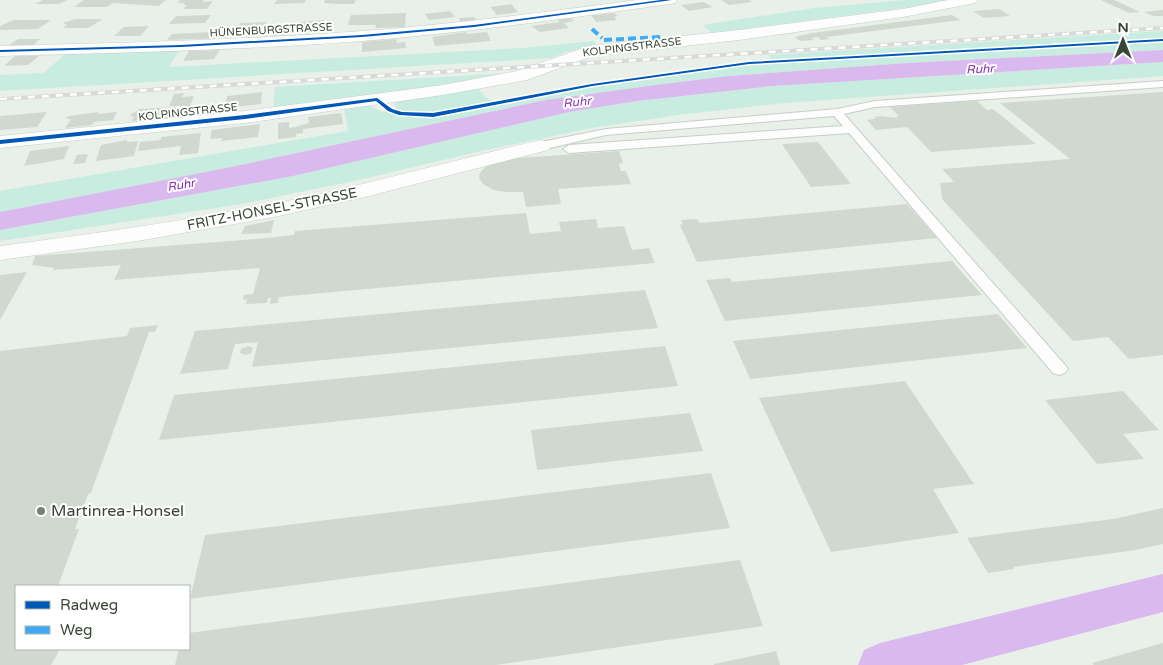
<svg xmlns="http://www.w3.org/2000/svg" width="1163" height="665" font-family="'Varela Round',sans-serif">
	<style>
		.green { fill: #c8ecdf }
		.water { fill: #dab9ef }
		.lines { fill: none; stroke-linecap: round; stroke-linejoin: round }
		.canal { fill: #dab9ef; fill-rule: evenodd }
		.building { fill: #d1d8d0 }
		.lane-casing { stroke: #c7cec6; stroke-width: 2 }
		.street-casing { stroke: #c7cec6; stroke-width: 1 }
		.lane { fill: #fcfdfc; fill-rule: evenodd }
		.street { fill: #fcfdfc; fill-rule: evenodd }
		.rail-casing { stroke: #d8d9d8; stroke-width: 4 }
		.rail { stroke: #fff; stroke-width: 2.5; stroke-dasharray: 7; stroke-linecap: butt }
		.quiet { stroke: #3fa9f5; stroke-width: 4; stroke-dasharray: 8 4; stroke-linecap: butt }
		.cycleway-casing { stroke: #fff; stroke-width: 3 }
		.cycleway { fill: #0057b8; fill-rule: evenodd }
		.poi-dot { fill: #768274; stroke: #fff; stroke-width: 2 }
		.labels { text-anchor: middle; dominant-baseline: central; stroke-width: 4; stroke-linejoin: round; paint-order: stroke }
		.far-street-label { font-size: 11px; fill: #384635; stroke: #fff }
		.far-water-label { font-size: 12px; font-style: italic; fill: #852db3; stroke: #fff }
		.street-label { font-size: 14px; fill: #384635; stroke: #fff }
		.near-poi-label { font-size: 16px; fill: #384635; stroke: #fff; text-anchor: start }
	</style>
	<rect width="100%" height="100%" fill="#e9f0e9"/>
	<!-- green -->
	<path class="green" d="M905 0H947L910 7 712 33 702 25 814 8Z
		M1163 31V50L907 63 729 76 663 84 546 100 226 168 0 212V191L348 131 344 108 368 105 383 112 396 108 394 101 478 89 494 105 655 76 773 63 769 55Z
		M594 41 596 45 566 52 551 58 0 91V75L44 73 67 52 181 48 169 67 522 48Z
		M1163 62V76L785 103 678 115 592 128 477 152 354 181 242 204 0 241V230L293 176 569 112 637 101 772 86Z
		M507 73 389 94 273 109 275 87Z"/>
	<!-- water -->
	<path class="water" d="M1163 50V62L772 86 637 101 569 112 293 176 0 230V212L226 168 546 100 663 84 729 76 907 63Z"/>
	<g class="lines">
		<!-- canal -->
		<path class="canal" d="M1163 574V612L962 665H858L864 650 880 643Z"/>
	</g>
	<!-- building -->
	<path class="building" d="M43 0H68L59 4H35Z
		M84 0H166L159 6 113 3 107 7H74Z
		M180 0H204L203 2 213 1 207 9H183L187 5H183L185 3H177Z
		M277 0H306L304 3 274 4Z
		M325 0H356L354 4H338L324 3Z
		M721 0H750L752 2 729 5Z
		M1101 0H1114L1140 12 1129 13Z
		M703 2 713 7 689 11 681 5Z
		M511 4 518 12 497 15 490 7Z
		M999 9 1010 16 984 18 973 11Z
		M1163 10V16H1153L1144 12Z
		M450 11 455 17 429 20 425 14Z
		M406 13 405 27 375 28 376 25H348L351 15Z
		M614 13 618 16 614 17 617 20 596 22 591 15Z
		M211 15 205 23 169 24 176 16Z
		M952 15 961 20 826 37 829 39 821 40 818 37 811 38 814 40 800 41 795 37 812 33Z
		M474 17 477 21 461 23 459 18Z
		M570 17 574 21 564 23 569 28 540 32 531 26 559 22 557 19Z
		M75 19H103L88 28H63L67 25 63 23Z
		M14 20H51L38 29 0 30V26Z
		M324 20 322 27 295 29 298 22Z
		M266 22 263 29 253 32 236 31 240 23Z
		M149 26 140 36H114L124 27Z
		M274 30H289L287 35 272 36Z
		M229 31 225 38 167 40 172 34Z
		M466 32 467 34 487 32 491 41 435 46 432 37Z
		M18 39H40L33 45H9Z
		M396 39 397 43 405 42 406 48 362 52V42Z
		M220 50 214 59 183 61 189 51Z
		M15 56H39L28 65 4 66Z
		M262 92 261 104 225 108 227 96Z
		M1163 92V355L1129 359 1108 337 1073 341 942 199 940 183 954 182 942 169 1070 159 1000 103Z
		M184 93 182 97 194 96 190 106H169L174 94Z
		M977 101 987 110 993 109 1036 144 931 152 907 127 876 130 867 120 875 119V117L880 116 898 118 896 116H899L890 107Z
		M178 107 174 118 132 121 134 116 130 117 132 113 136 112 139 109Z
		M47 112 37 127 0 130V116Z
		M99 112 98 114 117 112 113 120 94 122 92 125 65 128 71 119H66L68 116Z
		M341 113 343 124 303 129V133L296 134V137L278 139V123L289 122V128L295 127 309 123 308 117Z
		M260 124 258 137 221 141 222 138 210 139 212 130Z
		M201 133 198 153 179 155 181 146 138 151 140 142 161 140V137Z
		M127 140V142L138 141 134 156 96 161 101 145Z
		M818 142 851 184 811 187 782 144Z
		M69 146 64 159 24 166 30 151Z
		M619 151 623 163 619 164 621 171H626L631 184 558 189 561 204 526 207 523 192H505L494 190 483 184 479 178 480 173 485 167 506 159Z
		M88 154 85 163 73 164 77 155Z
		M907 204 937 238 697 262 680 225 683 224 681 220 697 219 700 223Z
		M526 213 530 234 561 231 559 222 596 219 598 228 624 226 632 250 649 248 655 263 279 297 278 303 270 304 271 298H268L267 303 246 304 247 299 243 300 244 295 253 294 260 268 114 280 121 265 53 270 54 268 32 265 35 256 268 238 294 235 295 231Z
		M274 220 271 233 241 234 245 226Z
		M952 261 982 295 725 321 706 280 730 278 732 282Z
		M27 272 0 320V275Z
		M645 290 658 328 252 367 258 342 235 344 228 369 180 374 195 331Z
		M998 314 1027 348 750 379 733 341Z
		M158 325 155 332H149L91 493 88 494 75 529H79L58 586H16V649H60L51 665H0V351L127 336 130 328Z
		M248 346 253 348 251 353 246 355 240 353 241 349Z
		M665 346 678 386 159 440 174 395Z
		M905 381 974 484 933 489 959 533 831 552 759 398Z
		M1123 391 1159 430 1123 434 1144 459 1097 464 1045 400Z
		M690 413 703 451 537 470 531 430Z
		M711 473 730 528 190 599 205 535Z
		M1163 508V544L1136 550 1013 567 1014 569 988 573 967 538 1113 519Z
		M740 560 763 626 496 665H175L179 649H189V633Z
		M1163 643V665H1094L1092 663Z
		M776 651 780 665H714V664Z"/>
	<g class="lines">
		<!-- lane casing -->
		<g class="lane-casing">
			<path id="lane" d="M1163 81V87L875 107 844 114 1065 365 1068 369 1065 373 1059 375 1053 373 849 133 569 153 563 149 569 145 843 126 834 116 606 135 541 150 535 146 541 142 606 129 837 109 875 101Z"/>
		</g>
		<!-- street casing -->
		<g class="street-casing">
			<path id="street" d="M637 0H677L675 3 670 4C568 18 465 33 362 41 242 50 121 53 0 56V46C121 43 242 40 363 31 455 24 546 12 637 0Z
				M948 0H977L975 3 970 4 903 17 739 40 592 56 527 80 443 95 245 123 0 148V136L245 111 443 85 517 71 589 46 739 30 903 9Z
				M541 140 548 142 551 146 548 150 365 197 274 217 137 241 0 260V246C107 232 215 217 321 194 395 177 467 157 541 140Z"/>
		</g>
		<!-- lane -->
		<use href="#lane" class="lane"/>
		<!-- street -->
		<use href="#street" class="street"/>
		<!-- rail casing -->
		<g class="rail-casing">
			<path id="rail" d="M0 99 1163 28"/>
		</g>
		<!-- rail -->
		<use href="#rail" class="rail"/>
		<!-- quiet -->
		<path class="quiet" d="M592 29 602 38
			M604 40 662 37 637 42 631 46"/>
		<!-- cycleway casing -->
		<g class="cycleway-casing">
			<path id="cycleway" d="M661 0H672L474 27 362 37 181 47 0 52V50L181 45 362 35 474 25Z
				M1163 39V41L749 64 592 86 433 117 399 115 388 111 376 101 245 119 0 144V140L245 115 377 98 392 109 402 112 433 113 592 84 749 62Z"/>
		</g>
		<!-- cycleway -->
		<use href="#cycleway" class="cycleway"/>
	</g>
	<!-- markers -->
	<circle class="poi-dot" cx="41" cy="511" r="5"/>
	<g class="labels">
		<!-- far-street labels -->
		<g class="far-street-label">
			<text transform="translate(271 30) rotate(-3)">HÜNENBURGSTRASSE</text>
			<text transform="translate(632 47) rotate(-7)">KOLPINGSTRASSE</text>
			<text transform="translate(188 112) rotate(-6)">KOLPINGSTRASSE</text>
		</g>
		<!-- far-water labels -->
		<g class="far-water-label">
			<text transform="translate(980 69) rotate(-3)">Ruhr</text>
			<text transform="translate(577 102) rotate(-6)">Ruhr</text>
			<text transform="translate(181 185) rotate(-10)">Ruhr</text>
		</g>
		<!-- street labels -->
		<g class="street-label">
			<text transform="translate(272 209) rotate(-11)">FRITZ-HONSEL-STRASSE</text>
		</g>
		<!-- near-poi labels -->
		<g class="near-poi-label">
			<text x="51" y="511">Martinrea-Honsel</text>
		</g>
	</g>
	<!-- legend -->
	<rect x="15" y="585" width="175" height="65" fill="#ffffff" stroke="#afb5ae"/>
	<rect x="25" y="601" width="25" height="8" fill="#0057b8" stroke="#afb5ae"/>
	<text x="60" y="610" font-size="15" fill="#384635">Radweg</text>
	<rect x="25" y="626" width="25" height="8" fill="#3fa9f5" stroke="#afb5ae"/>
	<text x="60" y="635" font-size="15" fill="#384635">Weg</text>
	<!-- north arrow -->
	<g transform="translate(1123 40)" stroke="#ffffff" stroke-width="4" paint-order="stroke">
	<path d="M0-4L9 19L0 12L-9 19Z" fill="#384635"/>
	<text y="-8" font-size="14" font-weight="bold" text-anchor="middle" fill="#384635">N</text>
	</g>
</svg>
